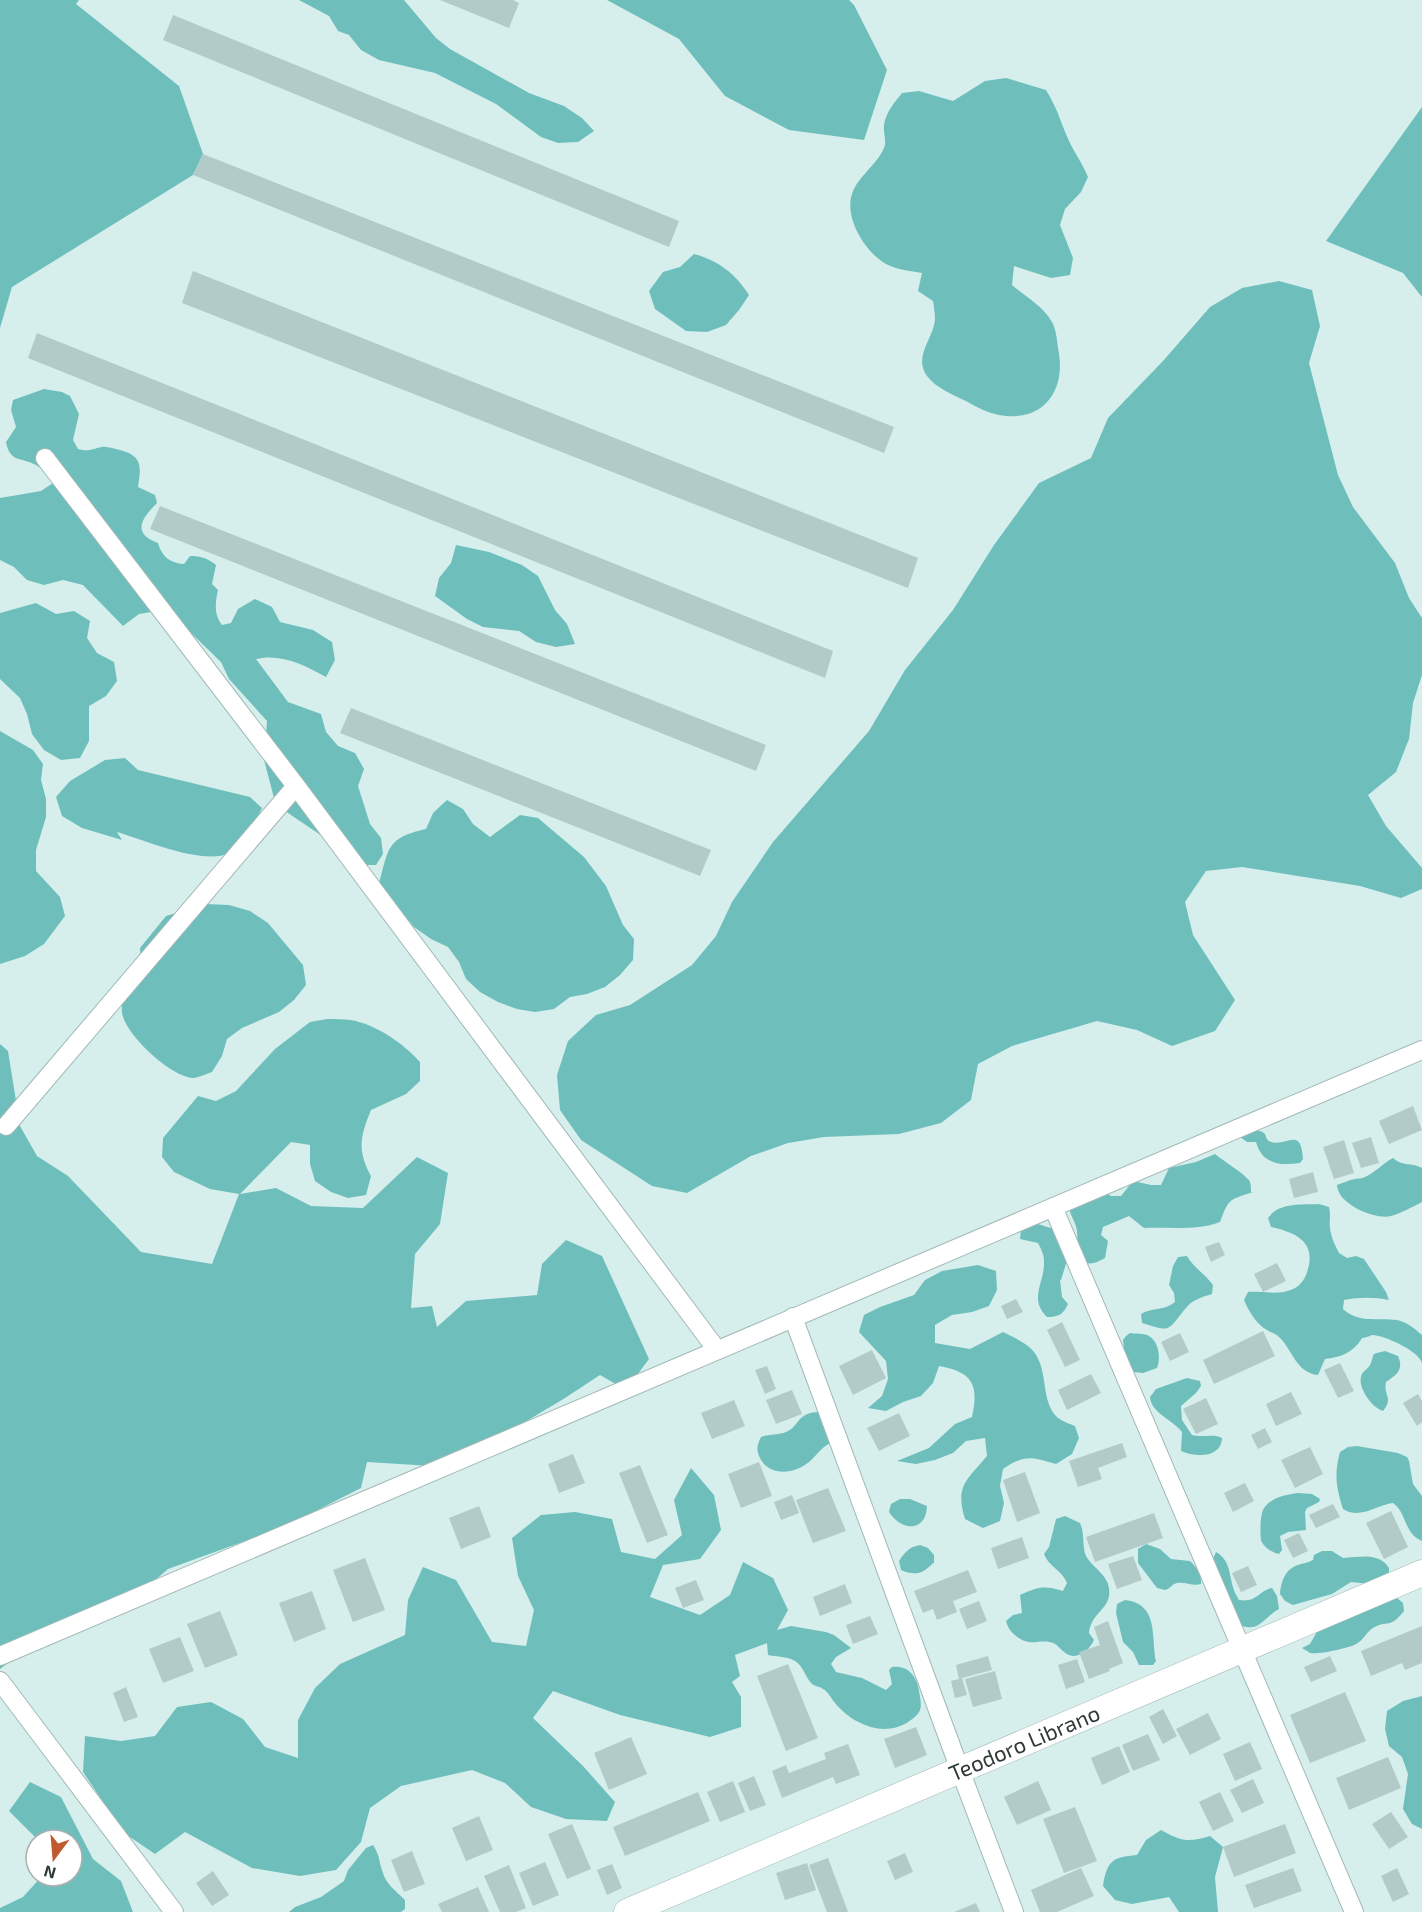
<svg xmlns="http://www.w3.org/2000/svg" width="1422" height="1912" font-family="'Exo 2',sans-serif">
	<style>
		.forest { fill: #6ebfbc }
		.building { fill: #b2cac8 }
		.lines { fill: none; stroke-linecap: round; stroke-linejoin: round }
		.minor-casing { stroke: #a1b9b7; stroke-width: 20 }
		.secondary-casing { stroke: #a1b9b7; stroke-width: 27 }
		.minor { stroke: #fff; stroke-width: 18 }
		.secondary { stroke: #fff; stroke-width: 26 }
		.labels { text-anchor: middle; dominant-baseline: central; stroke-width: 4.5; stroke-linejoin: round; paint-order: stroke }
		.street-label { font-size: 22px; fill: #303939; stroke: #fff }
	</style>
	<rect width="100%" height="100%" fill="#d6efed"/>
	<!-- forest -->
	<path class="forest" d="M0 0H79L76 4 179 86 203 154 193 175 12 287 0 328Z
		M299 0H404L436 38 450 49 529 93 564 106 582 118 594 131 578 142 558 143 541 137 496 104 435 73 379 60 361 50 349 35 338 31 329 16Z
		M607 0H849L854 5 887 70 864 140 789 130 725 96 679 39Z
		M1006 78 1046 90C1058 109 1061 124 1070 143 1076 155 1082 163 1088 177L1081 192 1065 209 1060 225 1073 258 1070 275 1051 278 1014 266 1012 285C1025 296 1043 306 1052 322 1056 329 1057 340 1058 348 1067 390 1044 423 999 415 988 413 976 407 966 401 953 395 936 388 927 376 913 357 933 339 935 320 935 314 934 307 933 301L918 291 922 273C910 271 898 270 886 264 865 252 844 218 852 194 858 176 876 166 884 148 887 141 883 133 884 125 886 112 894 103 902 93L919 91 953 101 985 81Z
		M1422 107V297L1403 273 1326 241Z
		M694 254C719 261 735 273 749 295L739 310 726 325 707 332 686 331 655 309 649 291 663 272 680 267Z
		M1279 281 1312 290 1320 326 1309 363 1338 475 1353 507 1395 563 1409 598 1422 618V675L1413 703 1409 739 1396 772 1368 795 1386 826 1422 868V889L1401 898 1360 886 1242 867 1206 871 1185 902 1193 935 1235 1000 1215 1031 1172 1046 1137 1030 1097 1021 1012 1046 978 1064 971 1100 941 1123 899 1134 824 1137 788 1143 751 1156 687 1193 652 1186 581 1140 560 1110 557 1075 568 1041 596 1015 630 1005 692 965 716 936 732 902 773 842 869 731 905 670 953 610 994 545 1039 483 1091 458 1108 418 1163 361 1210 307 1242 288Z
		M44 389 62 392 70 396 79 414 73 440 78 449C88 452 92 449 102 447 107 446 114 449 120 450 143 456 141 467 138 487L155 495 157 503C142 518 131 533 158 543 162 557 170 563 184 564L190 556C201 556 207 558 216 565L212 584 218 590C215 603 214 615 222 625L231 623 238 609 255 599 272 607 280 622 313 630 332 642 335 660 326 677C305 665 280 653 256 659L288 702 321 714 326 732 338 746 355 753 364 769 358 786 370 824 381 838 383 854 376 865H365L288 813 274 798 264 760 267 721 229 679 221 662 191 633 175 620 157 611 139 614 123 626 83 585 63 580 44 585 27 580 14 567 0 560V498L41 491 56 481C50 476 43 469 36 465 21 457 10 463 6 442L16 427 11 410 13 400Z
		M456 545 489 552 522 565 538 576 555 610 567 624 575 644 556 647 536 642 519 631 483 627 467 619 435 596 439 578 451 563Z
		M36 603 56 614 74 611 90 621 87 638 97 653 114 662 117 681 106 696 89 706V741L80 758 61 760 44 750 32 734 27 714 20 698 0 679V613Z
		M0 731 33 750 43 764 41 780 46 799V817L36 850V871L60 897 65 916 44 944 25 956 0 964Z
		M125 758 138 770 250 797 262 808C254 824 246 844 229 853 205 866 144 840 117 832L122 840 82 828 62 816 56 797 70 781 105 760Z
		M447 800 463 809 473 824 490 837 520 815 538 818 584 857 606 886 623 925 634 939 633 960 620 975 605 987 587 994 570 997 554 1009 535 1012 517 1009 498 1002 480 992 466 979 459 962 448 947 431 939 414 927 379 884C389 848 386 838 426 829L433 813Z
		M205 904 229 905 250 911 268 923 303 965 306 985 294 1000 279 1012 242 1028 227 1039 222 1056 212 1072C206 1074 199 1077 194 1078 172 1078 124 1034 122 1012 120 991 136 984 141 966 142 961 140 953 140 948L166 916Z
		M327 1019C335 1019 343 1019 351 1020 377 1025 403 1043 420 1062V1081L406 1094 371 1110C360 1137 357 1150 371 1176L366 1195 348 1198 331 1192 315 1181 310 1164V1145L291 1142 240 1194 276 1188 311 1206 363 1208 417 1157 448 1173 440 1224 415 1254 411 1308 432 1306 437 1327 466 1301 537 1295 542 1264 566 1240 602 1256 649 1359 626 1390 600 1375 565 1398 510 1431 432 1466 367 1462 361 1488 286 1526 168 1569 139 1594 66 1619 0 1669V1044L8 1051 20 1126 37 1156 68 1176 141 1252 212 1264 239 1194 210 1189 174 1172 162 1157 163 1138 198 1096 216 1101 236 1091 275 1049 310 1022Z
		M1250 1129C1254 1130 1260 1130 1264 1133 1267 1136 1265 1138 1269 1141 1285 1149 1301 1124 1303 1159L1300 1163C1280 1166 1262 1164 1256 1142H1247L1240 1137Z
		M1215 1154C1222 1160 1248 1176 1250 1182 1251 1185 1251 1189 1251 1192H1253C1229 1200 1229 1198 1220 1222 1196 1231 1169 1227 1144 1228L1129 1216 1103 1227 1101 1235 1108 1241 1105 1258C1095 1264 1090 1265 1079 1261 1076 1251 1078 1241 1077 1231 1076 1222 1070 1216 1069 1207L1103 1190 1111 1196H1121L1133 1181 1151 1185H1161L1169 1168 1196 1162Z
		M1393 1158C1403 1167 1411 1162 1422 1168V1202C1412 1207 1402 1213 1391 1216 1377 1220 1347 1207 1340 1194 1339 1193 1337 1187 1337 1185 1343 1183 1349 1180 1355 1179 1360 1178 1361 1179 1365 1177 1376 1172 1382 1164 1393 1158Z
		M1319 1204 1329 1207C1331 1215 1329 1221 1330 1228 1331 1237 1335 1245 1339 1253L1347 1258 1356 1256 1364 1259 1386 1292 1389 1300C1374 1297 1359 1297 1344 1300L1343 1309C1359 1324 1378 1317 1397 1320 1407 1322 1414 1328 1422 1335V1363C1419 1351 1384 1335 1372 1335 1370 1336 1364 1338 1362 1338 1353 1353 1341 1357 1325 1359L1318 1375C1296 1373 1293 1350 1279 1337 1275 1333 1271 1333 1267 1330 1257 1325 1248 1310 1244 1300L1248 1292C1263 1291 1281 1296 1295 1288 1302 1284 1306 1277 1308 1269 1316 1241 1294 1232 1271 1227L1268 1218C1279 1202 1301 1205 1319 1204Z
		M1038 1224 1057 1230 1069 1254 1061 1280H1060L1062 1297 1068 1304C1063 1315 1058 1317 1047 1317 1028 1298 1045 1283 1044 1261 1044 1254 1041 1249 1038 1243L1020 1239 1021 1229Z
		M1187 1256C1193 1267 1205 1274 1213 1285L1212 1294C1202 1297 1192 1300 1186 1308 1167 1330 1173 1333 1142 1323L1141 1314C1153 1307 1164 1311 1175 1302L1174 1293 1169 1285 1173 1266 1178 1257Z
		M978 1265 996 1271 997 1290 989 1306 972 1312 952 1315 935 1325V1343L970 1349 1003 1332C1013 1337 1027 1343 1034 1352 1049 1371 1040 1402 1058 1418 1062 1421 1070 1424 1075 1426L1079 1438 1072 1454 1056 1464C1032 1457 1025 1454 1003 1469L1000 1486 1004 1503 1000 1521 983 1528 965 1519C955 1486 966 1481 987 1456L985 1438 966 1441 953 1453 935 1460 916 1464 897 1461 929 1448 955 1424 972 1417C979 1385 973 1372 939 1366L933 1383 921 1396 903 1402 886 1411 868 1408 882 1396 888 1379 886 1361 859 1332 864 1315 880 1307 914 1295 925 1280 942 1271Z
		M1130 1333C1135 1334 1145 1333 1149 1336 1159 1342 1161 1358 1157 1368L1143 1373 1133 1372 1124 1349 1123 1340 1126 1336Z
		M1385 1351 1398 1356C1405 1371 1394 1376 1386 1382 1383 1396 1394 1397 1383 1411 1372 1408 1358 1388 1361 1377 1362 1371 1367 1370 1370 1365 1376 1353 1368 1355 1385 1351Z
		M1187 1378 1200 1381 1201 1386 1196 1393 1181 1406 1182 1420 1192 1435C1202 1438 1214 1433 1222 1438 1221 1459 1194 1457 1181 1451L1182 1432C1173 1420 1151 1413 1150 1397L1156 1389Z
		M819 1412 830 1443C821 1448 817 1455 809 1462 795 1474 769 1477 760 1458 756 1450 757 1445 761 1437 769 1434 779 1435 786 1432 801 1425 796 1413 819 1412Z
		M1357 1446 1398 1453 1407 1457 1409 1461 1413 1484 1422 1496V1541C1404 1534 1407 1513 1393 1503 1377 1505 1359 1520 1343 1509 1336 1487 1334 1474 1340 1452L1348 1447Z
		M691 1468 714 1495 721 1530 700 1559 663 1565 650 1597 700 1615 730 1595 743 1562 773 1578 788 1610 777 1630 791 1626 826 1632 834 1635 851 1648 836 1657 831 1664 836 1672 862 1678 886 1690 892 1684 889 1670 892 1667C908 1665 917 1676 919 1691 922 1708 923 1712 908 1722 884 1738 852 1724 835 1703 831 1699 829 1692 823 1689 819 1686 815 1687 811 1683 805 1676 803 1666 795 1661 787 1656 777 1657 768 1655L767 1643 735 1655 740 1676 732 1682 741 1697V1727L710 1737 620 1715 553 1691 533 1718 583 1766 615 1802 607 1821 566 1819 531 1807 505 1783 472 1770 401 1786 370 1808 361 1842 336 1870 300 1876 252 1868 185 1832 155 1854 124 1833 83 1772 85 1736 121 1741 155 1736 177 1707 211 1702 243 1719 265 1747 298 1758V1720L315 1688 340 1664 405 1635 408 1600 423 1567 456 1580 492 1642 526 1646 534 1610 518 1576 512 1538 541 1515 575 1512 612 1519 621 1552 655 1559 682 1535 674 1500Z
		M1298 1493 1312 1494 1320 1499 1319 1502 1307 1508 1305 1512 1306 1530 1288 1532 1280 1536 1282 1550 1279 1554C1273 1553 1263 1547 1261 1540 1260 1533 1260 1514 1264 1508 1272 1497 1285 1495 1298 1493Z
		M900 1499H910L927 1506C926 1533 901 1531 889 1512L891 1504Z
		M1065 1516 1080 1523C1085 1534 1082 1547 1086 1556 1094 1570 1112 1576 1109 1596 1107 1610 1091 1614 1089 1633L1094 1640C1089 1651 1076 1662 1064 1652 1060 1649 1058 1645 1053 1643 1039 1638 1031 1648 1016 1636 1010 1631 1008 1628 1006 1621L1013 1615 1022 1613 1020 1595C1038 1587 1043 1585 1063 1591L1067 1583C1061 1569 1050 1568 1044 1554L1049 1547 1056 1519Z
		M1146 1544 1160 1549 1171 1559 1190 1561C1196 1566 1202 1576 1201 1584 1192 1587 1183 1580 1174 1584 1171 1586 1169 1589 1165 1590L1157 1588 1138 1563V1549Z
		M920 1545 928 1548 934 1555V1564L933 1563C923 1574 915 1576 901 1570L899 1561C905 1552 909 1547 920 1545Z
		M1322 1551H1332L1343 1558C1360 1557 1379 1552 1389 1568V1577L1370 1584 1351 1582 1332 1594 1293 1605 1285 1601 1280 1594C1281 1582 1285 1569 1298 1565 1303 1563 1308 1563 1313 1560L1314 1555Z
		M1216 1552C1230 1560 1229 1573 1233 1587 1234 1592 1237 1596 1239 1600 1257 1603 1258 1591 1272 1588L1277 1596 1279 1609C1261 1619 1259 1635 1235 1623L1212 1561Z
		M1396 1597 1403 1603 1404 1611C1389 1630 1388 1619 1373 1628 1366 1632 1364 1640 1356 1644 1349 1648 1318 1655 1310 1653 1309 1652 1302 1648 1302 1648L1310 1644 1319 1628Z
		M1125 1600C1159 1604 1151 1636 1156 1661L1153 1665H1139L1133 1652 1123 1642 1116 1613 1117 1604Z
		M1422 1696V1829L1412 1824 1403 1809 1408 1774 1402 1757 1389 1746 1385 1729 1387 1711 1403 1701Z
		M30 1782 61 1797 93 1859 121 1881 133 1912H0V1908L23 1897 42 1876H72V1840L36 1841 35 1837 9 1811Z
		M1161 1830C1181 1841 1188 1843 1210 1836L1223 1847 1215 1877 1218 1912H1179L1169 1897 1132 1904 1115 1900 1103 1886C1107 1861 1112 1857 1137 1855L1146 1840Z
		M373 1845C380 1855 379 1863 383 1873 386 1884 397 1892 405 1900V1909L401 1912H289L295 1907 321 1897 344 1881 348 1870 366 1848Z"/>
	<!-- building -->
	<path class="building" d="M440 0H513L519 3 509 28Z
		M173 15 679 221 669 247 163 40Z
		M203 154 894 427 884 453 193 175Z
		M193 271 918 558 908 588 182 303Z
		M37 333 833 651 825 678 28 358Z
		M160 506 766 745 756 771 150 529Z
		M351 708 711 850 700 876 340 733Z
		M1413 1106 1422 1130 1389 1144 1379 1121Z
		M1371 1137 1379 1163 1361 1168 1352 1143Z
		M1344 1140 1354 1173 1334 1179 1323 1147Z
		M1313 1172 1318 1192 1294 1198 1289 1179Z
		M1219 1242 1225 1255 1211 1262 1205 1247Z
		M1277 1263 1286 1281 1263 1292 1254 1274Z
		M1016 1299 1023 1312 1007 1319 1001 1306Z
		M1062 1322 1080 1360 1065 1367 1047 1330Z
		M1263 1331 1275 1356 1214 1384 1203 1360Z
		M1180 1333 1189 1352 1170 1361 1161 1342Z
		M872 1350 886 1378 853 1395 839 1366Z
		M1340 1363 1354 1391 1338 1398 1324 1370Z
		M767 1366 776 1389 765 1394 755 1370Z
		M1091 1374 1101 1393 1067 1410 1058 1390Z
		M792 1390 802 1414 776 1424 766 1400Z
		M1291 1392 1302 1414 1276 1426 1266 1404Z
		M1418 1394 1422 1401V1422L1417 1426 1403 1403Z
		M1206 1398 1218 1424 1196 1434 1183 1409Z
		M734 1400 745 1426 712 1439 701 1413Z
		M899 1413 910 1436 879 1451 867 1428Z
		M1265 1428 1272 1442 1258 1449 1251 1435Z
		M1122 1443 1127 1457 1098 1468 1102 1479 1078 1487 1069 1461Z
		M1310 1447 1323 1474 1295 1488 1281 1460Z
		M573 1454 585 1483 559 1493 548 1464Z
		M759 1462 772 1496 741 1508 728 1474Z
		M640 1465 668 1535 647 1543 619 1473Z
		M1025 1472 1040 1513 1017 1522 1003 1480Z
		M1245 1483 1254 1501 1233 1512 1224 1493Z
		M828 1488 846 1531 813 1543 796 1500Z
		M792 1495 799 1513 781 1520 774 1502Z
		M1333 1504 1340 1517 1316 1528 1309 1515Z
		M479 1506 491 1537 461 1549 449 1518Z
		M1391 1511 1408 1547 1384 1559 1366 1523Z
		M1154 1513 1163 1538 1095 1562 1086 1537Z
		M1299 1533 1308 1551 1293 1558 1284 1540Z
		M1022 1537 1029 1558 998 1569 991 1548Z
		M1133 1556 1142 1580 1117 1589 1108 1564Z
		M365 1558 385 1610 353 1622 333 1570Z
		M1248 1566 1257 1585 1241 1592 1232 1573Z
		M968 1570 977 1592 953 1601 957 1612 937 1620 933 1609 923 1613 914 1591Z
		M696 1580 704 1600 683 1608 675 1588Z
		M845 1584 852 1603 820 1616 813 1597Z
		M312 1591 326 1629 294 1642 279 1603Z
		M979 1601 987 1621 967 1629 959 1609Z
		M220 1611 238 1655 205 1668 187 1624Z
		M870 1616 878 1634 853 1644 846 1625Z
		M1108 1621 1123 1663 1109 1669 1110 1671 1089 1679 1079 1652 1100 1645 1094 1627Z
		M1422 1626V1663L1405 1670 1402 1663 1371 1676 1361 1651Z
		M180 1637 194 1671 163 1683 149 1649Z
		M988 1656 992 1670 962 1678 967 1695 955 1698 951 1681 959 1679 956 1665Z
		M1330 1656 1337 1671 1311 1682 1304 1667Z
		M1077 1659 1085 1682 1066 1689 1058 1665Z
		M788 1664 818 1738 786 1751 757 1676Z
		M995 1671 1002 1699 973 1707 965 1679Z
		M126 1687 138 1717 124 1722 113 1693Z
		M1345 1692 1366 1741 1310 1763 1290 1715Z
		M1163 1709 1177 1736 1163 1744 1149 1717Z
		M1208 1713 1221 1739 1190 1755 1176 1729Z
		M916 1727 927 1755 895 1768 884 1739Z
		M1148 1734 1160 1760 1133 1771 1122 1745Z
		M631 1737 647 1774 609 1790 594 1753Z
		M1250 1742 1262 1769 1235 1781 1223 1754Z
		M848 1744 860 1775 836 1784 833 1777 782 1798 772 1771 786 1765 789 1773 826 1759 824 1753Z
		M1119 1746 1130 1772 1102 1785 1091 1758Z
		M1388 1757 1401 1788 1349 1810 1336 1778Z
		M754 1776 766 1805 750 1811 738 1783Z
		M1253 1779 1264 1803 1242 1813 1230 1790Z
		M733 1781 745 1812 720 1822 707 1792Z
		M1038 1781 1051 1810 1017 1825 1004 1797Z
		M698 1792 710 1821 625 1856 613 1827Z
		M1220 1792 1234 1821 1213 1831 1199 1802Z
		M1075 1807 1097 1861 1064 1873 1043 1819Z
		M1391 1812 1408 1837 1389 1849 1372 1824Z
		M479 1816 493 1850 466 1861 452 1828Z
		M572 1824 591 1869 567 1879 548 1834Z
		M1285 1824 1296 1853 1234 1877 1223 1847Z
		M412 1851 425 1884 404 1892 391 1860Z
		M905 1853 913 1872 895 1880 887 1861Z
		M828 1858 848 1912H827L809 1865Z
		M545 1862 559 1895 533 1906 519 1873Z
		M807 1863 816 1890 785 1900 776 1873Z
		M612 1864 622 1888 607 1895 597 1870Z
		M509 1865 526 1908 516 1912H500L484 1876Z
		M1081 1868 1094 1896 1057 1912H1040L1031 1890Z
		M1293 1868 1302 1891 1254 1908 1245 1885Z
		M1397 1868 1409 1894 1393 1902 1381 1876Z
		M213 1871 229 1895 212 1906 196 1883Z
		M478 1887 489 1912H442L438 1904Z
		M976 1903 980 1912H954Z"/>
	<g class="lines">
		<!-- minor casing -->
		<g class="minor-casing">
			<path id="minor" d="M45 458 296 786 717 1350
				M6 1126 296 786
				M1053 1207 1354 1912
				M793 1317 960 1770 1014 1912
				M0 1656 1422 1050
				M0 1681 174 1912"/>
		</g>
		<!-- secondary casing -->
		<g class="secondary-casing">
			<path id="secondary" d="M627 1912 1422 1573"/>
		</g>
		<!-- minor -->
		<use href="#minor" class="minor"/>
		<!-- secondary -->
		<use href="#secondary" class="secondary"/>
	</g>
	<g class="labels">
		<!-- street labels -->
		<g class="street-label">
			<text transform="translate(1024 1742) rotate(-23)">Teodoro Librano</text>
		</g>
	</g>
	<!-- north arrow -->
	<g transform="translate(54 1858) rotate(196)"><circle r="28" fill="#ffffff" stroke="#acb0b0" stroke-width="1.5"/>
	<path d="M0-4.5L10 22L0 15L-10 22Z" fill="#c0592d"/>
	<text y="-9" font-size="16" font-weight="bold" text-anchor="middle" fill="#303939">N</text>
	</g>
</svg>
